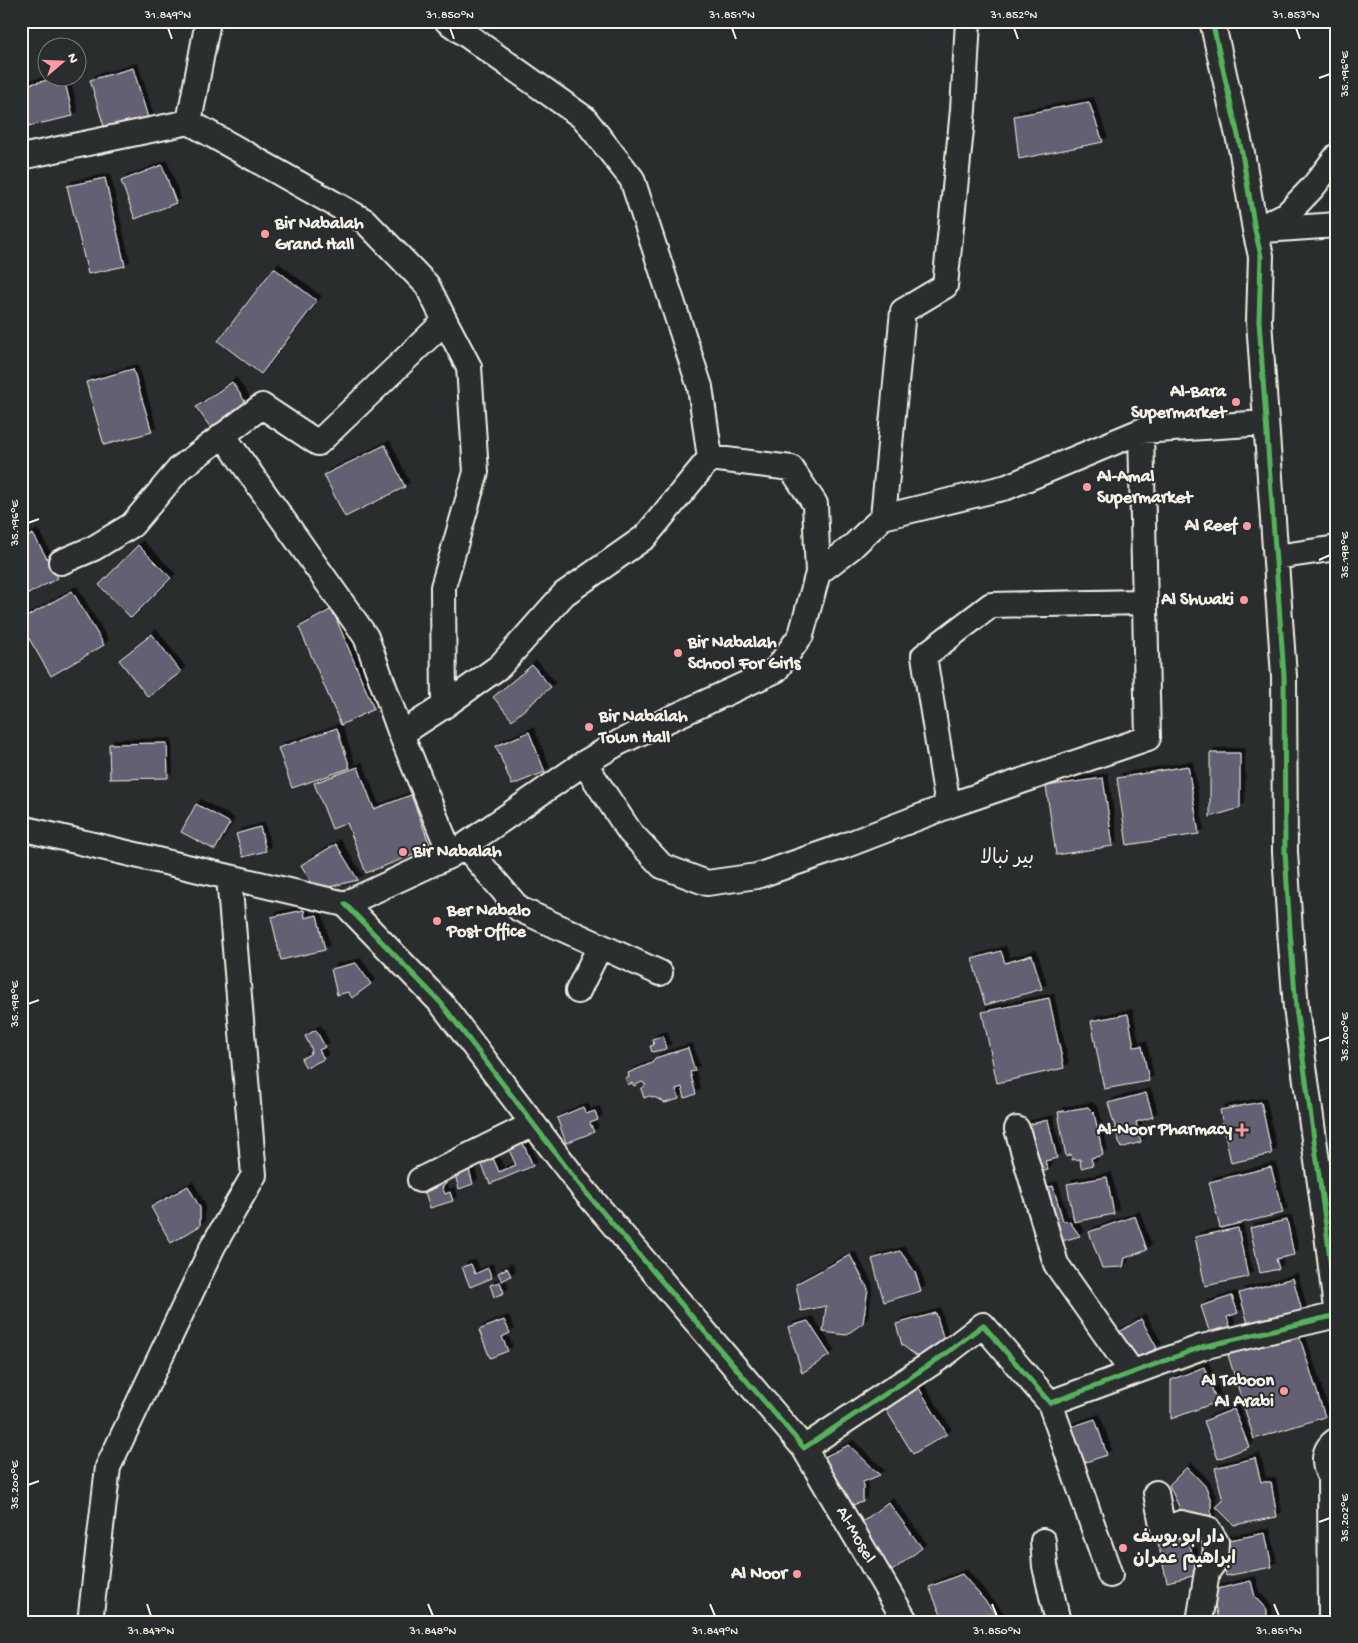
<svg xmlns="http://www.w3.org/2000/svg" width="1358" height="1643" font-family="'Gochi Hand','Playpen Sans Arabic',sans-serif">
	<style>
		.building { fill: #636173; stroke: #f4f1e8; filter: url(#shadow) }
		.lines { fill: none; stroke-linecap: round; stroke-linejoin: round }
		.minor-casing { stroke: #f4f1e8; stroke-width: 28 }
		.minor { stroke: #2a2d2e; stroke-width: 24 }
		.cycleway-casing { stroke: #2a2d2e; stroke-width: 8 }
		.cycleway { stroke: #56b35d; stroke-width: 5 }
		.ticks { fill: none; stroke: #f4f1e8; stroke-width: 2 }
		.poi-dot { fill: #ff9aa2; stroke: #2a2d2e; stroke-width: 2 }
		.labels { text-anchor: middle; dominant-baseline: central; stroke-width: 4; stroke-linejoin: round; paint-order: stroke }
		.poi-label { font-size: 18px; font-weight: bold; fill: #f4f1e8; stroke: #2a2d2e; text-anchor: start }
		.street-label { font-size: 18px; fill: #f4f1e8; stroke: #2a2d2e }
		.quarter-label { font-size: 20px; fill: #f4f1e8; stroke: #2a2d2e }
		.neatline { fill: none; stroke: #f4f1e8; stroke-width: 2 }
		.ticks-label { font-size: 12px; text-anchor: middle; fill: #f4f1e8 }
	</style>
	<defs>
		<filter id="shadow"><feDropShadow dx="4.5" dy="-4.5" stdDeviation="0" flood-color="#0009"/></filter>
	</defs>
	<rect width="100%" height="100%" fill="#2a2d2e"/>
	<filter id="ink" filterUnits="userSpaceOnUse"><feTurbulence type="fractalNoise" baseFrequency=".02" numOctaves="2"/><feDisplacementMap in="SourceGraphic" scale="10" xChannelSelector="R" yChannelSelector="G"/><feConvolveMatrix kernelMatrix="1 2 1 2 8 2 1 2 1" color-interpolation-filters="sRGB"/></filter>
	<g filter="url(#ink)">
		<!-- building -->
		<path class="building" d="M133 68 149 121 106 133 90 80Z
			M58 78H64L73 116 29 126 21 93V86Z
			M1089 102 1103 142 1019 159 1014 116Z
			M162 165 176 203 135 219 121 181Z
			M105 178 125 266 88 274 67 186Z
			M274 268 317 301 261 374 218 341Z
			M133 369 152 432 104 445 86 382Z
			M232 382 250 409 215 434 196 407Z
			M385 445 405 487 345 517 324 475Z
			M33 534 58 578 28 594 21 582V541Z
			M138 545 171 578 131 618 99 585Z
			M72 591 104 645 51 676 21 625V620Z
			M332 609 374 709 341 725 299 627Z
			M152 634 181 672 148 697 119 660Z
			M532 665 551 687 512 720 493 697Z
			M337 728 350 768 292 788 278 748Z
			M529 732 545 772 512 785 496 746Z
			M167 743 168 778 110 779 109 744Z
			M1210 753H1240V808L1210 817Z
			M1188 766 1199 834 1127 845 1117 778Z
			M358 767 374 809 411 795 431 848 366 873 347 823 332 829 314 783Z
			M1103 778 1113 846 1056 855 1046 786Z
			M196 804 230 823 215 850 181 832Z
			M260 827 266 851 243 857 236 834Z
			M336 844 358 880 316 890 301 865Z
			M304 910 305 918 317 915 325 950 281 960 271 917Z
			M1001 951 1005 963 1032 955 1042 989 985 1005 972 959Z
			M356 963 371 984 352 998 348 992 337 995 331 969Z
			M1049 998 1064 1068 997 1083 982 1012Z
			M1128 1014 1134 1047 1142 1046 1149 1081 1104 1089 1091 1021Z
			M316 1030 325 1047 319 1050 324 1059 306 1068 301 1059 310 1054 312 1050 305 1036Z
			M663 1036 666 1049 652 1052 650 1046 654 1045 652 1039Z
			M688 1048 695 1071 690 1072 696 1094 685 1098 682 1087 676 1089 679 1099 665 1103 656 1098 649 1096 644 1098 641 1089 646 1085 642 1082 634 1086 632 1083 628 1085 625 1078 629 1077 628 1073 652 1063 655 1058Z
			M1146 1093 1153 1117 1136 1122 1141 1142 1121 1148 1108 1103Z
			M1261 1102 1272 1154 1231 1163 1220 1110Z
			M583 1107 586 1114 595 1111 598 1120 590 1123 594 1132 566 1143 557 1118Z
			M1088 1107 1094 1113 1103 1155 1091 1158 1093 1165 1081 1168 1080 1159 1072 1160 1071 1154 1066 1157 1058 1112Z
			M1048 1120 1057 1158 1045 1161 1048 1170 1037 1173 1019 1127Z
			M523 1143 533 1166 490 1184 481 1163 493 1158 499 1172 516 1165 509 1150Z
			M1271 1167 1283 1213 1220 1228 1209 1182Z
			M469 1170 473 1184 459 1189 455 1175Z
			M1107 1177 1114 1214 1074 1222 1067 1184Z
			M444 1179 446 1184 442 1187 445 1194 450 1192 453 1201 430 1208 423 1186Z
			M188 1186 200 1208V1226L171 1243 151 1207Z
			M1053 1186 1063 1221 1070 1222 1080 1236 1055 1243 1039 1190Z
			M1135 1216 1147 1250 1125 1258 1123 1267 1102 1268 1089 1232Z
			M1287 1220 1294 1255 1276 1259 1279 1269 1260 1273 1250 1228Z
			M1238 1228 1248 1277 1205 1286 1195 1237Z
			M900 1251 915 1272 921 1291 884 1302 872 1259Z
			M850 1255 868 1289 863 1323 846 1335 823 1332 826 1306 801 1311 796 1284Z
			M471 1264 475 1274 488 1268 492 1278 470 1287 462 1267Z
			M507 1268 511 1276 502 1281 498 1273Z
			M1293 1278 1302 1312 1249 1327 1239 1293Z
			M500 1282 504 1293 494 1297 490 1285Z
			M1232 1296 1238 1313 1227 1317 1232 1333 1212 1340 1201 1306Z
			M936 1313 945 1344 923 1361 902 1345 896 1324Z
			M1141 1319 1157 1348 1132 1362 1116 1334Z
			M504 1320 510 1333 502 1337 508 1351 490 1358 479 1330Z
			M808 1321 830 1355 802 1373 788 1327Z
			M1298 1332 1325 1417 1254 1439 1228 1355Z
			M1204 1367 1217 1402 1171 1419V1380Z
			M917 1385 947 1434 913 1454 883 1405Z
			M1234 1409 1249 1447 1218 1459 1204 1421Z
			M1095 1419 1107 1455 1080 1464 1068 1428Z
			M849 1445 880 1475 863 1482V1502L849 1506 816 1461Z
			M1255 1458 1261 1482H1271L1277 1517 1234 1525 1216 1507 1223 1501 1215 1468Z
			M1187 1467 1206 1487 1211 1501V1524L1182 1513 1169 1485Z
			M888 1502 922 1548 892 1571 857 1526Z
			M1187 1532 1197 1575 1167 1582 1157 1539Z
			M1265 1533 1272 1567 1226 1576 1220 1542Z
			M962 1574 1003 1622H944L929 1587Z
			M1251 1581 1255 1597 1267 1610V1622H1218L1213 1590Z"/>
		<g class="lines">
			<!-- minor casing -->
			<g class="minor-casing">
				<path id="minor" d="M1212 21 1242 153 1255 230 1261 256 1259 321 1284 676 1285 852 1290 931 1296 1008 1327 1234 1337 1317
					M189 122 208 21
					M21 157 189 122 365 221 427 285 445 321 469 367 476 472 443 587 444 706
					M1255 230 1287 214 1313 187 1337 156
					M1264 230 1337 225
					M223 435 366 637 401 734 451 855
					M883 517 903 311 945 286 963 110 968 21
					M1276 557 1337 548
					M61 562 94 548 132 525 180 468 262 406 318 443 445 321
					M818 573 852 547 883 517 1007 487 1141 431 1266 423
					M401 734 444 706 500 666 564 594 645 537 710 458 700 387 632 179 584 118 447 21
					M584 763 630 832 662 866 707 883 757 876 844 846 948 806 1148 738 1141 431
					M948 806 924 656 991 605 1144 602
					M21 828 229 877 254 1175 213 1246 108 1467 90 1622
					M465 846 519 909 660 973
					M229 877 345 904 451 855 584 763 620 742 776 670 801 635 818 573 815 504 791 468 710 458
					M345 904 441 1003 583 1189 804 1448 944 1355 983 1325 1050 1403 1202 1347 1337 1315
					M578 991 600 946
					M1017 1129 1056 1264 1132 1372
					M420 1180 533 1124
					M1050 1403 1110 1575
					M1337 1440C1319 1450 1323 1473 1337 1484
					M804 1448 906 1622
					M1330 1478 1331 1622
					M1156 1493 1163 1530 1181 1523 1208 1529 1216 1542 1215 1561 1207 1572 1199 1622
					M1043 1541 1045 1566 1058 1622"/>
			</g>
			<!-- minor -->
			<use href="#minor" class="minor"/>
			<!-- cycleway casing -->
			<g class="cycleway-casing">
				<path id="cycleway" d="M1212 21 1242 153 1255 230 1261 256 1259 321 1284 676 1285 852 1290 931 1296 1008 1327 1234 1337 1317
					M345 904 441 1003 583 1189 804 1448 944 1355 983 1325 1050 1403 1202 1347 1337 1315"/>
			</g>
			<!-- cycleway -->
			<use href="#cycleway" class="cycleway"/>
		</g>
	</g>
	<!-- ticks -->
	<path class="ticks" d="M168 28 172 39M450 28 454 39M732 28 736 39M1014 28 1018 39M1296 28 1300 39M1319 78 1330 74M28 523 39 519M1319 560 1330 555M28 1004 39 1000M1319 1041 1330 1037M28 1485 39 1481M1319 1522 1330 1518M147 1604 151 1616M428 1604 433 1616M710 1604 715 1616M992 1604 997 1616M1274 1604 1279 1616"/>
	<!-- markers -->
	<g class="poi-dot">
		<circle cx="265" cy="234" r="5"/>
		<circle cx="1236" cy="402" r="5"/>
		<circle cx="1087" cy="487" r="5"/>
		<circle cx="1247" cy="526" r="5"/>
		<circle cx="1244" cy="600" r="5"/>
		<circle cx="678" cy="653" r="5"/>
		<circle cx="589" cy="727" r="5"/>
		<circle cx="403" cy="852" r="5"/>
		<circle cx="437" cy="921" r="5"/>
		<path d="M1239.5 1122.5h5v5h5v5h-5v5h-5v-5h-5v-5h5z"/>
		<circle cx="1284" cy="1391" r="5"/>
		<circle cx="1123" cy="1548" r="5"/>
		<circle cx="797" cy="1574" r="5"/>
	</g>
	<g class="labels">
		<!-- poi labels -->
		<g class="poi-label">
			<text x="275" y="224">Bir Nabalah<tspan x="275" dy="21">Grand Hall</tspan></text>
			<text x="1226" y="392" text-anchor="end">Al-Bara<tspan x="1226" dy="21">Supermarket</tspan></text>
			<text x="1097" y="477">Al-Amal<tspan x="1097" dy="21">Supermarket</tspan></text>
			<text x="1237" y="526" text-anchor="end">Al Reef</text>
			<text x="1234" y="600" text-anchor="end">Al Shwaki</text>
			<text x="688" y="643">Bir Nabalah<tspan x="688" dy="21">School For Girls</tspan></text>
			<text x="599" y="717">Bir Nabalah<tspan x="599" dy="21">Town Hall</tspan></text>
			<text x="413" y="852">Bir Nabalah</text>
			<text x="447" y="911">Ber Nabalo<tspan x="447" dy="21">Post Office</tspan></text>
			<text x="1232" y="1130" text-anchor="end">Al-Noor Pharmacy</text>
			<text x="1274" y="1381" text-anchor="end">Al Taboon<tspan x="1274" dy="21">Al Arabi</tspan></text>
			<text x="1133" y="1538">دار ابو يوسف<tspan x="1133" dy="21">ابراهيم عمران</tspan></text>
			<text x="787" y="1574" text-anchor="end">Al Noor</text>
		</g>
		<!-- street labels -->
		<g class="street-label">
			<text transform="translate(855 1535) rotate(60)">Al-Mosel</text>
		</g>
		<!-- quarter labels -->
		<g class="quarter-label">
			<text x="1007" y="859">بير نبالا</text>
		</g>
	</g>
	<!-- margin -->
	<rect width="1358" height="1643" fill="none" stroke="#2a2d2e" stroke-width="55"/>
	<!-- north arrow -->
	<g transform="translate(62 62) rotate(71)"><circle r="24" fill="#2a2d2e" stroke="#7b7b78"/>
	<path d="M0-4L9 19L0 12L-9 19Z" fill="#ff9aa2"/>
	<text y="-8" font-size="14" font-weight="bold" text-anchor="middle" fill="#f4f1e8">N</text>
	</g>
	<rect x="28" y="28" width="1302" height="1588" class="neatline"/>
	<g class="ticks-label">
		<text x="168" y="18">31.849°N</text>
		<text x="450" y="18">31.850°N</text>
		<text x="732" y="18">31.851°N</text>
		<text x="1014" y="18">31.852°N</text>
		<text x="1296" y="18">31.853°N</text>
		<text transform="translate(1344 74) rotate(-90)" y="4">35.196°E</text>
		<text transform="translate(14 523) rotate(-90)" y="4">35.196°E</text>
		<text transform="translate(1344 555) rotate(-90)" y="4">35.198°E</text>
		<text transform="translate(14 1004) rotate(-90)" y="4">35.198°E</text>
		<text transform="translate(1344 1037) rotate(-90)" y="4">35.200°E</text>
		<text transform="translate(14 1485) rotate(-90)" y="4">35.200°E</text>
		<text transform="translate(1344 1518) rotate(-90)" y="4">35.202°E</text>
		<text x="151" y="1634">31.847°N</text>
		<text x="433" y="1634">31.848°N</text>
		<text x="715" y="1634">31.849°N</text>
		<text x="997" y="1634">31.850°N</text>
		<text x="1279" y="1634">31.851°N</text>
	</g>
</svg>
